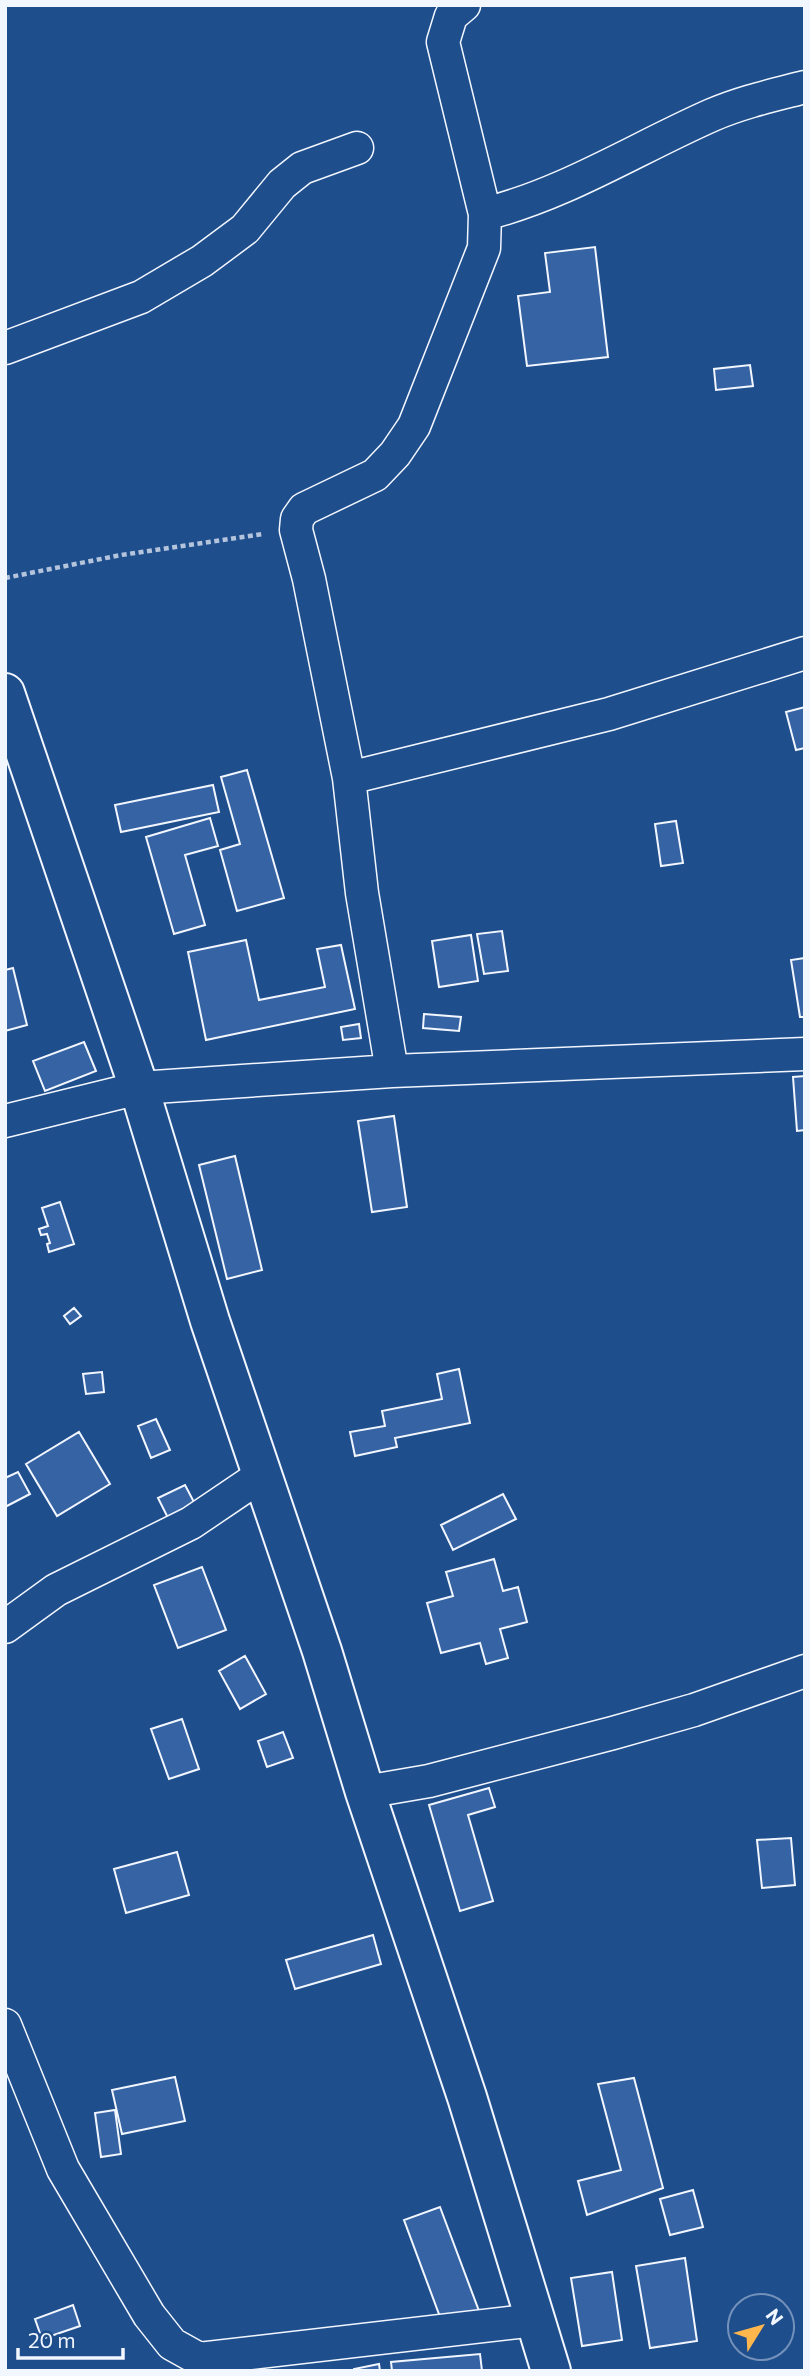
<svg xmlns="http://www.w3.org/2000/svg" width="810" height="2376" font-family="Commissioner,sans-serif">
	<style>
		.building { fill: #3563a3; stroke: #f2f6ff; stroke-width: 2 }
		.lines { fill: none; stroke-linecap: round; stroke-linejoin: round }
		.minor-casing { stroke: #f2f6ff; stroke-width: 35 }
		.tertiary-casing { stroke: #f2f6ff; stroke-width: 42 }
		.path { stroke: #b3c4dc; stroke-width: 4.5; stroke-dasharray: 5 3.5; stroke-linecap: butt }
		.minor { stroke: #1f4e8c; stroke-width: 32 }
		.tertiary { stroke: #1f4e8c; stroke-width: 38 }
	</style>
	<rect width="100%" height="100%" fill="#1f4e8c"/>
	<!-- building -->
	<path class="building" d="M595 247 608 357 527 366 518 296 550 292 545 253Z
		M750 365 753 386 716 390 714 369Z
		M805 707V748L796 750 786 712Z
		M247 770 284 898 237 911 220 850 240 844 221 777Z
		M213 785 219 812 121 832 115 805Z
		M210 818 218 846 185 855 205 925 174 934 146 837Z
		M676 821 683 863 661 866 655 824Z
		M502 931 508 971 484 974 477 934Z
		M471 935 478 981 439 987 432 941Z
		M246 940 259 1000 325 987 317 949 341 945 355 1009 206 1040 188 952Z
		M805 958V1017H800L791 960Z
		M13 968 27 1025 5 1031V970Z
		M424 1014 461 1017 459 1031 423 1028Z
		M359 1024 361 1038 343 1040 341 1027Z
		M84 1042 96 1071 45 1091 33 1061Z
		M805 1076V1130L797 1131 793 1077Z
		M394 1116 407 1207 372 1212 358 1121Z
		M235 1156 262 1270 227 1279 199 1165Z
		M60 1202 74 1244 49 1252 47 1244 50 1243 47 1234 41 1235 39 1229 48 1226 42 1208Z
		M74 1308 81 1316 70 1324 64 1316Z
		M459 1369 470 1423 395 1438 397 1447 355 1456 350 1432 385 1426 382 1411 442 1399 437 1374Z
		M102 1372 104 1392 86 1394 83 1374Z
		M156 1419 170 1450 151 1458 138 1426Z
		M79 1432 110 1484 57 1516 26 1464Z
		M18 1472 30 1494 5 1507V1478Z
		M185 1485 195 1504 168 1518 158 1498Z
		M503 1494 516 1519 453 1550 441 1525Z
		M494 1559 503 1591 518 1587 527 1622 500 1629 508 1658 486 1664 480 1643 441 1653 427 1603 453 1596 446 1572Z
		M202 1567 226 1630 178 1648 154 1585Z
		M245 1656 266 1694 240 1709 219 1671Z
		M182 1719 199 1769 169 1779 151 1729Z
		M283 1732 293 1758 267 1767 258 1741Z
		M489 1788 495 1807 468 1815 493 1901 460 1911 429 1805Z
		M791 1838 795 1885 762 1888 757 1840Z
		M177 1852 189 1895 126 1913 114 1869Z
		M373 1935 381 1964 295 1989 286 1960Z
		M175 2077 185 2121 122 2134 112 2090Z
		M634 2078 663 2188 587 2215 578 2181 621 2170 598 2084Z
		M115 2110 121 2154 101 2157 95 2113Z
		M693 2190 703 2227 670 2235 660 2199Z
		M440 2207 479 2311 443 2325 404 2220Z
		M685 2258 697 2341 650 2348 636 2266Z
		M612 2272 622 2340 582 2346 571 2278Z
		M73 2305 80 2326 42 2339 35 2319Z
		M480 2354 482 2371H392L391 2362Z
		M379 2364 380 2371H354V2369Z"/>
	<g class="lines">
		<!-- minor casing -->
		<g class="minor-casing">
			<path id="minor" d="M485 214C567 193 635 149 712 115 742 102 774 95 805 87
				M5 348 141 297 202 261 245 229 282 184 302 168 357 148
				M349 778 609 714 805 653
				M392 1071 362 893 349 778 309 579 296 530 297 519 304 509 375 475 395 454 414 426 484 248 485 214 443 42 451 16 464 5
				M5 1121 139 1088 392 1071 805 1054
				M5 1627 56 1590 191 1523 262 1475
				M365 1792 429 1781 613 1733 694 1710 805 1671
				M5 2025 63 2169 149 2315 172 2344 199 2359 535 2320"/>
		</g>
		<!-- tertiary casing -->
		<g class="tertiary-casing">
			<path id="tertiary" d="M5 693 139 1088 210 1321 322 1651 365 1792 467 2097 551 2371"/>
		</g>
		<!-- path -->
		<path class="path" d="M5 578 121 555 263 534"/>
		<!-- minor -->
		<use href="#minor" class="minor"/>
		<!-- tertiary -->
		<use href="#tertiary" class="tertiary"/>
	</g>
	<!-- border -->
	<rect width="810" height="2376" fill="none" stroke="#f2f6ff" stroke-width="14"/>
	<!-- north arrow -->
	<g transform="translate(761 2327) rotate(53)"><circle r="33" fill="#1f4e8c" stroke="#7391ba" stroke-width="2"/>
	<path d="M0-5L12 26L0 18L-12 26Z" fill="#ffb74d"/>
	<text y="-10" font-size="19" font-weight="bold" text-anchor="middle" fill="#f2f6ff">N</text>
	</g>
	<!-- scale -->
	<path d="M18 2348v10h105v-10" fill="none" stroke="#f2f6ff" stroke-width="3.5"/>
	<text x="28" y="2348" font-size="21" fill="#f2f6ff" stroke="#1f4e8c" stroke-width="5" paint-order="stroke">20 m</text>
</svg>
